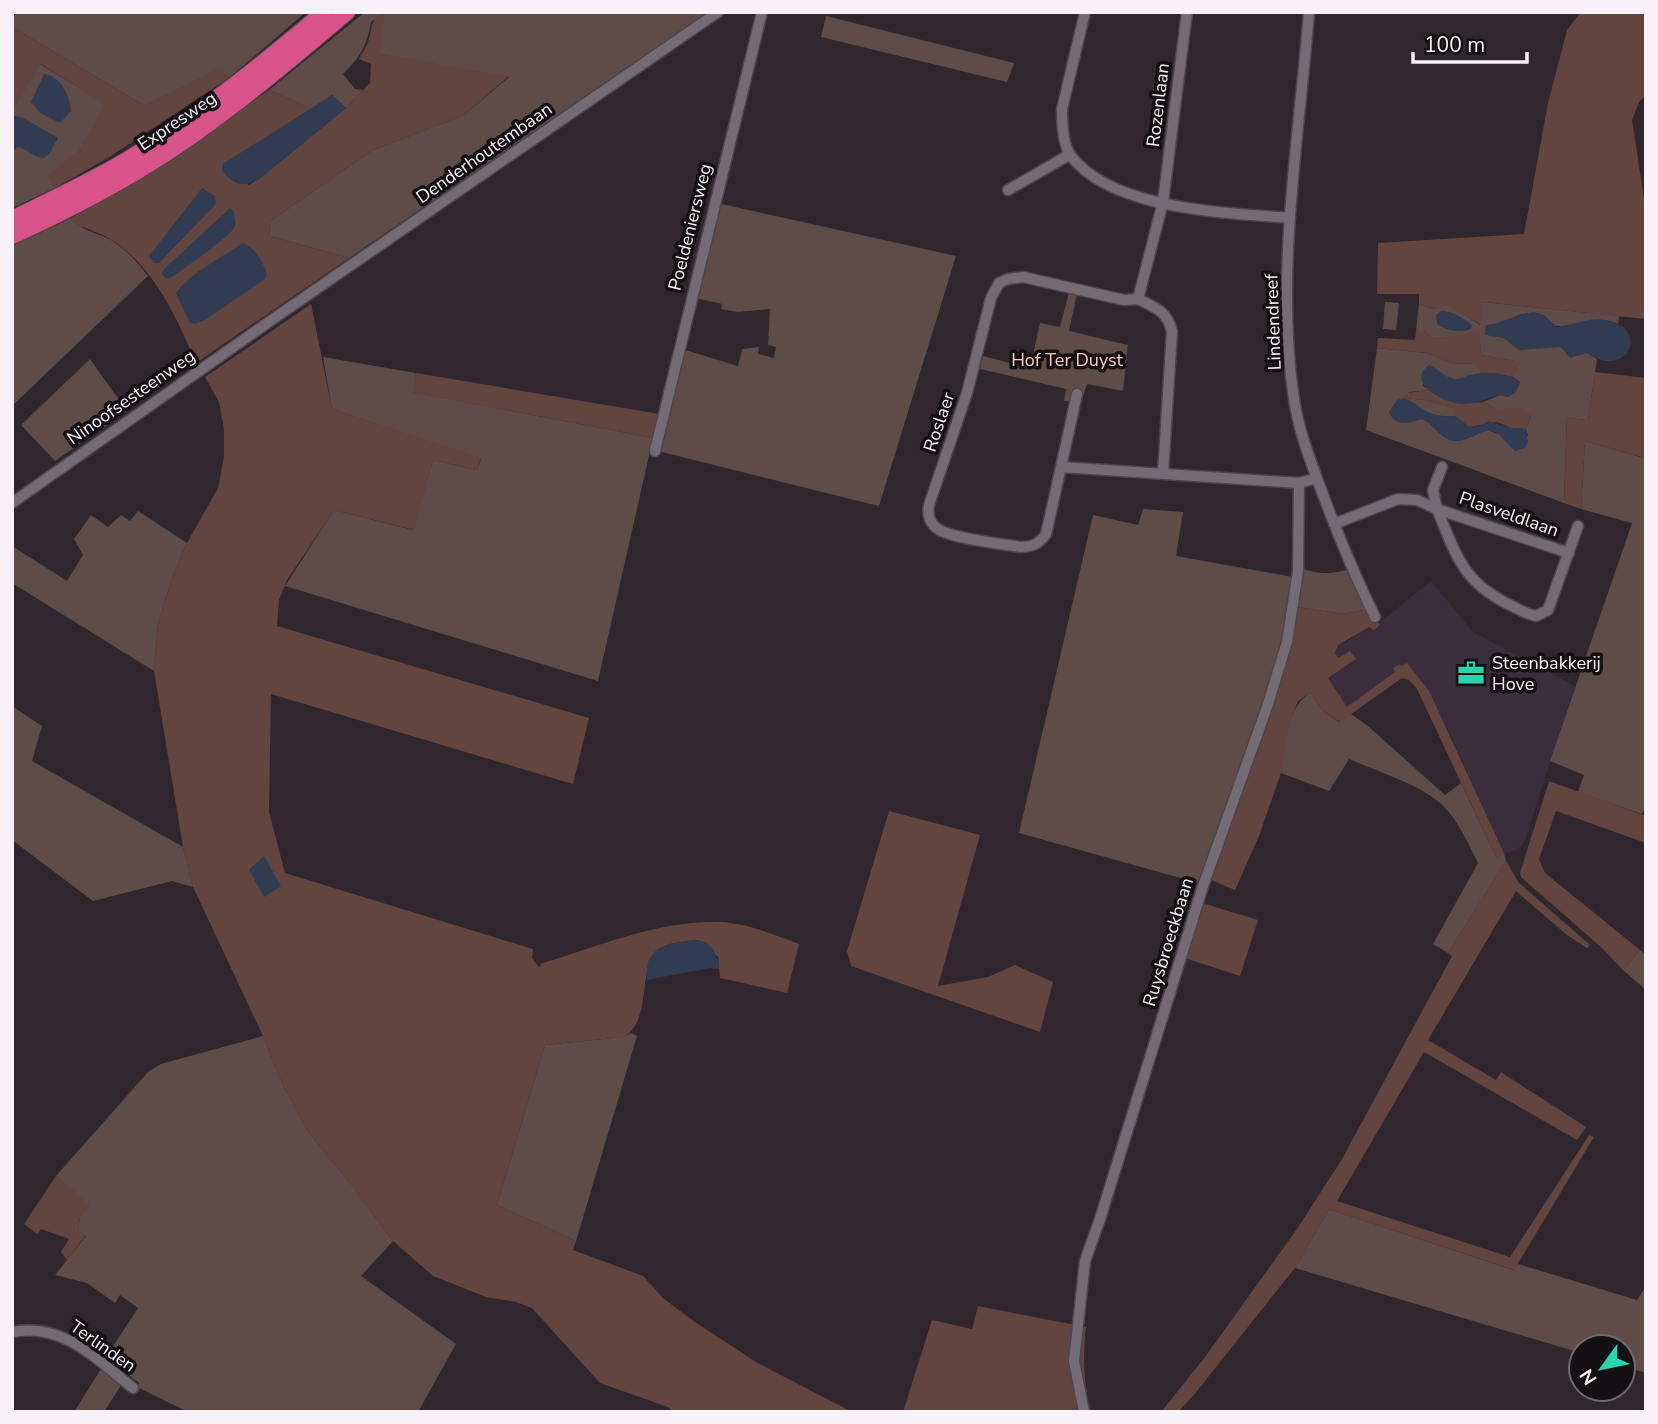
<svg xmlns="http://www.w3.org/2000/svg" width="1658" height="1424" font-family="'Nunito Sans',sans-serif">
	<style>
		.built { fill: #3b2d3b }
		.green { fill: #5f4c49 }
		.forest { fill: #634540 }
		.water { fill: #313b52 }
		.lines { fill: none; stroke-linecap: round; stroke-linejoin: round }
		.minor-casing { stroke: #4d454d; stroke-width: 13 }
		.highway-casing { stroke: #4d454d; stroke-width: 18 }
		.minor { stroke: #756b75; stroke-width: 10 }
		.highway { stroke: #d85488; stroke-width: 16 }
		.labels { text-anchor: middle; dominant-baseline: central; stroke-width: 7; stroke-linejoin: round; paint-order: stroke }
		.street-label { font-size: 18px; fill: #f8f2f8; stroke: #141014 }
		.park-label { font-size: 18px; fill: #fbc9c0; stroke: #141014 }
		.poi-label { font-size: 18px; fill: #f8f2f8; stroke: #141014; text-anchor: start }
	</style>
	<rect width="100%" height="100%" fill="#2f262e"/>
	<!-- built -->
	<path class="built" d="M1431 581 1473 632 1575 686 1526 837 1523 845 1512 852 1504 853 1446 726 1400 664 1394 668 1396 672 1347 707 1328 678 1355 659 1338 658 1335 653 1338 644 1345 643 1369 627 1380 625 1379 623Z"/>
	<!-- green -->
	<path class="green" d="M12 12H306L230 77 221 68 145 106 12 27Z
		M365 12H708L349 258 270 236 269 222 371 151 464 115 509 77 378 54 384 13 371 22C367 45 360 58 343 74L355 89 363 90 346 108 332 95 311 109 269 90Z
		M826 16 1014 63 1007 82 821 37Z
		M40 64 106 104 79 152 47 176 55 188 12 208V110Z
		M717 203 956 256 879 506 658 451 682 349 738 366 742 349 759 347 758 354 774 358 776 347 768 345 770 309 738 312 721 309 722 304 695 298Z
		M71 218C80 230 98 233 111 240 126 249 138 263 148 276L12 406V246Z
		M1069 292 1077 294 1069 331 1128 345 1123 391 1087 384 1083 396 1075 394 1071 401H1064L1066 389 980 369 983 356 1030 368 1040 323 1060 327Z
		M1385 302 1399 303 1396 330 1383 329Z
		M1483 302 1619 316 1618 325C1594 314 1581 328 1558 326 1547 326 1533 318 1521 314L1501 323 1491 335 1504 338 1519 350C1546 346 1574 343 1597 359L1588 420 1567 418 1564 503 1366 430 1377 348 1427 353 1452 363 1476 364 1483 373 1456 380 1448 377 1422 385 1429 390 1410 392 1404 398 1425 400 1456 409 1455 416C1435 417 1427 414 1412 402L1422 419 1434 425 1437 430 1472 437 1482 431H1490L1498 434 1528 436 1526 429 1531 416 1496 409 1483 402 1500 395 1508 397 1520 382 1513 377 1520 362 1481 355 1479 332 1435 339 1424 331H1416L1419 304 1433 309 1450 305 1480 325Z
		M323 357 416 373 413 392 653 438 598 681 285 586 334 510 413 530 433 460 477 470 481 459 332 409Z
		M90 359 127 411 55 461 21 425Z
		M1585 441 1644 458 1646 449V806L1642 814 1578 792 1584 775 1550 761 1632 523 1581 509Z
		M1143 509 1183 512 1176 556 1293 577 1280 651 1262 709 1202 884 1019 833 1093 515 1138 525Z
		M138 511 187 543 172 578 158 624 154 671 12 583V546L67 581 83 555 74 539 91 515 108 527 121 515 130 521Z
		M1303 569C1319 574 1330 574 1347 570L1369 609 1344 614 1297 607Z
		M1310 692 1323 711 1339 722 1351 714 1369 727 1445 795 1461 783 1496 857 1504 853 1506 861 1448 953 1433 944 1478 863C1468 843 1456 816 1439 802 1414 782 1378 772 1349 759L1329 791 1281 773C1285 744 1285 711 1310 692Z
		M12 706 42 726 32 761 183 847 193 887 172 881 93 901 12 840Z
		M1640 950 1646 955V990L1623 970Z
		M631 1033 637 1036 576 1241 497 1205 545 1045 623 1037Z
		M263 1036 283 1085 309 1133 351 1184 393 1241 361 1276 456 1344 418 1412H188L137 1387 139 1383 112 1362 119 1352 112 1348 138 1308 120 1295 115 1303 87 1283 55 1275 86 1236 78 1229 80 1217 89 1205 56 1176 148 1072 161 1064Z
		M1329 1209 1513 1270 1518 1264 1637 1300 1646 1286V1373L1623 1366V1347H1581V1353L1295 1268Z
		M101 1369 122 1384 104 1412H74Z"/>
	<!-- forest -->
	<path class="forest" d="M1581 12H1646V95L1639 102 1632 120 1646 212V319L1484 302 1481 325 1450 306 1433 309 1419 304V294H1377L1378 243 1524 234 1548 103 1567 30Z
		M385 13 379 54 509 76 464 115 371 151 269 222 270 236 349 258 196 363C177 318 156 271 115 242 103 234 88 229 75 224L71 218 155 170 269 90 311 109 223 164 249 185 259 179 346 108 370 83 371 64 359 59C362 53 366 48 368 42 373 28 369 18 385 13Z
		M12 27 145 106 222 67 230 77 111 156 55 188 46 176 79 152 105 104 41 64 12 110Z
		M311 304 332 409 481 458 477 470 433 460 414 530 334 510 287 580 279 600 277 626 589 718 573 784 271 694 269 812 285 873 533 949 532 958 539 967 542 963C600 946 658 920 720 922 747 923 774 935 799 944L787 993 720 978 718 957 698 940C685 941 672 942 660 948 636 962 654 1021 623 1037L545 1045 497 1205 576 1241 573 1250 643 1276 664 1299 695 1322 756 1362 852 1412H674L668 1407 600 1383 532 1308 516 1302 486 1297 433 1276 393 1241 351 1184 309 1133 283 1085 263 1036 193 887 183 847 154 671 158 624 172 578 187 543 218 488 224 457V429L219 402 205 377Z
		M1416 331H1424L1435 339 1480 331 1481 355 1521 362 1513 377 1483 373 1476 364 1452 363 1427 353 1377 348 1378 338 1415 340Z
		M1595 372 1646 378V449L1645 458 1585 441 1581 509 1564 503 1567 418 1588 420Z
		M416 373 660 414 653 438 412 392Z
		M1429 390 1438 396 1472 403 1483 402 1496 409 1521 408 1531 416 1526 429 1511 428 1497 422 1469 427 1455 416V409L1425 400 1404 398 1406 393Z
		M1297 607 1344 614 1369 609 1380 625 1374 630 1369 627 1338 645 1335 653 1338 658 1350 651 1356 659 1328 678 1347 707 1395 672 1393 668 1400 664 1401 666 1407 663 1429 691 1504 853 1496 857 1417 689 1409 680 1402 678 1340 722 1323 711 1310 692 1298 701 1289 724 1281 773 1259 836 1235 890 1211 880 1274 706Z
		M1549 781 1646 816V843L1556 811 1539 859 1545 873 1640 950 1623 970 1601 947 1521 877 1520 873Z
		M889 811 980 835 938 986 988 977 1015 965 1053 982 1040 1032 851 966 847 951Z
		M1506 861 1519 883 1590 945 1587 948 1567 935 1516 891 1428 1040 1496 1080 1501 1072 1586 1127 1577 1140 1424 1052 1337 1201 1510 1257 1589 1135 1594 1137 1514 1270 1329 1209 1295 1268 1193 1396 1178 1412H1161L1205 1357 1297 1229 1342 1159 1452 956 1448 953Z
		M1202 903 1258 920 1240 976 1185 958Z
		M56 1176 90 1205 80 1217 78 1229 86 1235 67 1260 61 1252 69 1239 41 1229 37 1234 24 1224Z
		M978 1306 1086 1327C1083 1357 1083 1383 1091 1412H903L932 1320 972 1329Z"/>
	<!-- water -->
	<path class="water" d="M44 74C60 75 71 97 71 111L60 123 40 113 31 102Z
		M332 95 346 108 259 179C244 188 232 185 222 170L223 164Z
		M15 116 23 118 58 138 49 154 44 158C33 158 28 149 18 147L12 152V117Z
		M202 188 215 196 216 204 159 263H154L149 256Z
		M230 208 233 210C234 215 236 222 235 226 232 236 185 267 174 276L166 279 162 274 163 270Z
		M243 243C254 246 264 263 267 275L265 279 205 320 195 324 190 323 176 293C191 272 221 258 243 243Z
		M1441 311C1450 310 1467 319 1472 326L1471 329C1460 333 1446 331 1437 324L1436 315Z
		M1534 312 1544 315 1557 327C1573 325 1590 317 1606 320 1652 328 1627 381 1587 353L1570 358 1561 347 1519 350 1504 338 1485 335 1486 325C1503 323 1517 314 1534 312Z
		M1429 365C1438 368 1445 378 1454 379 1459 380 1465 376 1470 375 1487 371 1506 372 1520 382L1516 392 1508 397 1500 395C1486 398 1477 404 1462 404 1444 403 1405 383 1429 365Z
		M1404 398C1428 409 1425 418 1455 416L1469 427 1483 425 1488 421 1511 428 1526 429 1528 442 1525 448 1515 451C1509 446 1504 439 1498 434 1484 424 1470 442 1455 441 1440 440 1435 425 1422 419 1409 424 1395 427 1389 412L1397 400Z
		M264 856 281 886 264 897 249 870Z
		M698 940C713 942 717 955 719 969L710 968 647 980C647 975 647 967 648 962 655 943 681 942 698 940Z"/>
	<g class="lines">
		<!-- minor casing -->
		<g class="minor-casing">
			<path id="minor" d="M1085 12 1062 109C1062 122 1063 146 1071 156 1112 210 1228 213 1290 218
				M1309 12C1299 138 1276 267 1293 393 1298 431 1312 465 1325 500 1340 540 1356 578 1375 617
				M1008 190 1069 155
				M1077 394 1061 467 1299 483 1317 478
				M655 451 762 12
				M1061 467 1046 534C1039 544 1032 547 1020 547 1002 544 950 538 938 529 930 524 927 515 929 505L967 393 991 298 999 283 1008 279 1023 277 1124 300 1138 299
				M1442 467 1433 490 1437 509 1569 553
				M1163 473 1172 331C1167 311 1156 308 1138 299L1163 202 1187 12
				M12 503 270 321 718 12
				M1334 524 1398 499 1417 500 1437 509C1455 552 1461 580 1506 603 1515 607 1525 614 1536 616L1548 610 1578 526
				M12 1332C63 1322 96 1359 133 1388
				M1084 1412 1074 1361 1085 1261 1100 1219 1203 886 1267 707 1287 642 1298 571 1299 483"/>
		</g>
		<!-- highway casing -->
		<g class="highway-casing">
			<path id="highway" d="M12 219C51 200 90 182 127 160 197 117 261 65 324 12
				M12 236C67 211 121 183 171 150 234 108 290 60 347 12"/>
		</g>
		<!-- minor -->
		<use href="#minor" class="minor"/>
		<!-- highway -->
		<use href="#highway" class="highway"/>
	</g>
	<!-- icons -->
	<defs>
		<g id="office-bare" transform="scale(2.1)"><path d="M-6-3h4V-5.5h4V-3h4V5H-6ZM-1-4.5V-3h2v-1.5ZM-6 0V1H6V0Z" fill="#2ad5ac" stroke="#141014" stroke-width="2.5" paint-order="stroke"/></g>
	</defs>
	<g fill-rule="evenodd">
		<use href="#office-bare" x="1471" y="673"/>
	</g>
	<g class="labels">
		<!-- street labels -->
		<g class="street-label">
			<text transform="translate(1158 105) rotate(-83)">Rozenlaan</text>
			<text transform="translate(177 121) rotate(-34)">Expresweg</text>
			<text transform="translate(484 153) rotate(-35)">Denderhoutembaan</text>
			<text transform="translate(690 227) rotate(-76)">Poeldeniersweg</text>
			<text transform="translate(1273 322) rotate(-92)">Lindendreef</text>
			<text transform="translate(131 397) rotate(-35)">Ninoofsesteenweg</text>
			<text transform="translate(939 422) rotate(-71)">Roslaer</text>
			<text transform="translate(1509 514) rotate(19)">Plasveldlaan</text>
			<text transform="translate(1168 942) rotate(-73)">Ruysbroeckbaan</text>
			<text transform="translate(103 1346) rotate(35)">Terlinden</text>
		</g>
		<!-- park labels -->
		<g class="park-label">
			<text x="1067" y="360">Hof Ter Duyst</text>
		</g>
		<!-- poi labels -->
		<g class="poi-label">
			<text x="1492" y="663">Steenbakkerij<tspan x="1492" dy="21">Hove</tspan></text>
		</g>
	</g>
	<!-- border -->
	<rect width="1658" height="1424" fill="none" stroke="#f8f2f8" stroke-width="28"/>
	<!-- north arrow -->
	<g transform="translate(1602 1368) rotate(237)"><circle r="33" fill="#141014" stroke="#6f6a6f" stroke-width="2"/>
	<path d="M0-5L12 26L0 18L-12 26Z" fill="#2ad5ac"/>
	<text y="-10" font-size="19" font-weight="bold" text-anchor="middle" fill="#f8f2f8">N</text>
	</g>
	<!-- scale -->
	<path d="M1413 52v10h114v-10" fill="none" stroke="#f8f2f8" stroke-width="3.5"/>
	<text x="1424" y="52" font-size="21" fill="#f8f2f8" stroke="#141014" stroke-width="5" paint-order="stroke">100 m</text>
</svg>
